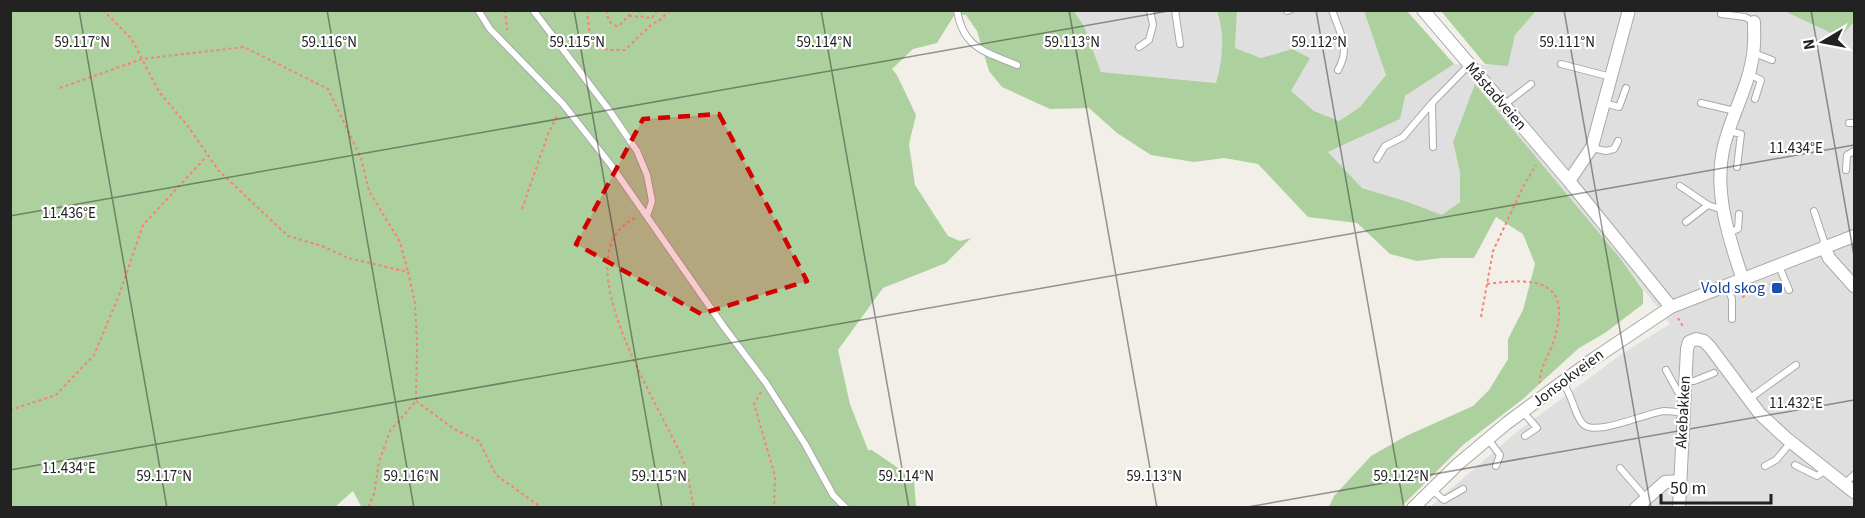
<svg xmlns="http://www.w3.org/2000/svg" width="1865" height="518" font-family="'Source Sans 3',sans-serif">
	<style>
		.residential { fill: #e0dfdf }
		.forest { fill: #add19e }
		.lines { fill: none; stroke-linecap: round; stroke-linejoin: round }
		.lane-casing { stroke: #a9a9a9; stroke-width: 8 }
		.street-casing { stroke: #a9a9a9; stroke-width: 14 }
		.path { stroke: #fa8072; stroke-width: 2; stroke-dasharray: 3 3; stroke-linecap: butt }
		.lane { stroke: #fff; stroke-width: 6 }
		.street { stroke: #fff; stroke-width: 12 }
		.marked { fill: #d40000; fill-opacity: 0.2; stroke: #d40000; stroke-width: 4.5; stroke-dasharray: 12 8; stroke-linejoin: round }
		.ticks { fill: none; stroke: #222; stroke-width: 1.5; stroke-opacity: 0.45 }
		.transit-dot { fill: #1a4fb4; stroke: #fff; stroke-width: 2 }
		.labels { text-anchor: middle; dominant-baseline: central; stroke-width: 4.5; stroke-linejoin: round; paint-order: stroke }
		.street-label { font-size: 16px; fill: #222; stroke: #fff }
		.transit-label { font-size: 16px; fill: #164399; stroke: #fff; text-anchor: end }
		.ticks-label { font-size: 15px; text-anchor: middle; fill: #222; stroke: #fff; stroke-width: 4.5; stroke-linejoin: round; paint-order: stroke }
	</style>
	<rect width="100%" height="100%" fill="#f2efe9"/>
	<!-- residential -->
	<path class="residential" d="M1074 11H1217L1222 26V55L1217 83 1101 72 1084 26Z
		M1237 11H1364L1387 75 1360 107 1339 121 1314 111 1291 91 1309 58 1292 49 1261 58 1235 48Z
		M1536 11H1784L1840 36 1854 22V507H1430L1513 435 1619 356 1670 324 1620 258 1475 85 1453 142 1460 173V202L1442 216 1405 201 1362 188 1328 152 1368 134 1405 96 1454 64 1508 65 1515 35Z"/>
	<!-- forest -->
	<path class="forest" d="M10 11H1074L1084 26 1101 72 1216 83C1223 59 1225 34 1217 11H1237L1235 48 1261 58 1292 49 1310 58 1291 91 1314 111 1339 121 1360 107 1386 75 1364 11H1407L1454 64 1405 96 1400 119 1328 152 1362 188 1405 201 1442 215 1460 202V173L1453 142 1475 84 1620 258 1643 290V304L1605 333 1579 348 1523 399 1463 445 1401 507H1329L1334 496 1371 456 1406 436 1473 406 1489 390 1508 359V339L1523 310 1535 264 1523 234 1496 217 1474 258H1442L1417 261 1390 254 1357 223 1308 217 1258 164 1224 158 1194 162 1151 155 1117 133 1089 108 1050 109 1002 87 989 71 977 31 966 15 955 14 937 43 913 49 892 69 897 75 916 115 909 144 915 185 948 236 960 241 971 238 946 263 883 288 838 350 850 404 868 450H872L914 479 916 507 362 508 353 491 335 507H11Z
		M1441 11H1536L1515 35 1508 66 1485 64Z
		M1784 11H1854V22L1840 37Z"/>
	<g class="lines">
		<!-- lane casing -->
		<g class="lane-casing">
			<path id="lane" d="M478 10 490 29 563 104 611 165 724 327 766 383 805 444 833 495 846 508
				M533 10 609 110 637 151 647 175 652 201 647 216
				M957 10C963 49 986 52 1017 65
				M1175 10 1180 44
				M1332 10C1340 34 1351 47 1338 70
				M1287 11 1290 10
				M1721 14 1745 17 1754 22
				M1139 47 1149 40 1153 25 1150 10
				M1754 53 1772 60
				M1561 64 1611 77
				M1749 74 1761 80 1755 99
				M1604 103 1619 107 1626 88
				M1701 103 1735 111
				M1432 104 1433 147
				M1504 105 1531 84
				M1849 123H1854
				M1729 131 1741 134 1737 167
				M1592 148 1606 151 1614 149 1618 141
				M1377 159 1385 146 1403 137 1432 103 1469 65
				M1846 170 1847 155 1854 151
				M1680 186 1708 205 1723 210
				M1814 211 1826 247
				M1686 222 1708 205
				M1728 233 1738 229 1739 214
				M1779 266 1789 290
				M1727 286 1732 299V319
				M1666 370 1678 392 1683 397
				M1685 381H1694L1714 373
				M1562 382C1573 395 1574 415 1583 424 1595 437 1646 413 1664 411 1670 411 1677 412 1683 413
				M1749 399 1796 365
				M1523 412 1537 428 1525 436
				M1488 439 1500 455 1496 466
				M1795 465 1817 476 1826 470
				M1765 466 1776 460 1791 442
				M1620 468 1646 498
				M1844 484 1854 475
				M1432 490 1444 500 1463 489"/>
		</g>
		<!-- street casing -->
		<g class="street-casing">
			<path id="street" d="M1423 10 1569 181 1671 307
				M1569 181 1592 147 1629 10
				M1824 247 1829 258 1854 286
				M1743 280C1729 239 1714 193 1723 150 1730 117 1749 87 1753 54 1755 43 1754 32 1754 22
				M1413 508 1458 464 1507 423 1595 358 1671 307 1854 236
				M1636 508 1665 482 1680 481
				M1679 508 1687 349 1689 342 1696 339 1704 341 1710 347 1760 414 1786 438 1854 492"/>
		</g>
		<!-- path -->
		<path class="path" d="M103 10 131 38 159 92 187 125 219 171 288 236 322 246 348 258 408 272 415 303 417 343 416 401 390 431 379 462 374 494 368 508
			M505 10 507 30
			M587 10 590 37 594 46 610 50H625L653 23 658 22 670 10
			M607 10C607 19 610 26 619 26L634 10
			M639 10 642 17 652 18 657 10
			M629 16 641 17
			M60 88 142 59 244 47 328 89 361 158 369 191 400 242 408 272
			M522 209 548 134 558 114
			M635 218C559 255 662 408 682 458 689 473 690 492 694 508
			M1487 284C1537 277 1574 280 1553 343 1549 356 1539 369 1540 383
			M1742 297 1775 282
			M1481 317 1493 251 1524 185 1536 165
			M1678 318 1684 328
			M761 392 754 404 775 476 774 508
			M416 401 454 429 479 441 496 475 542 508
			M10 410 56 395 94 355 118 298 143 225 207 156"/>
		<!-- lane -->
		<use href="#lane" class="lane"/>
		<!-- street -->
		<use href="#street" class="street"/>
	</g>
	<!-- marked area -->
	<path class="marked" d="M719 114 807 281 701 314 576 244 643 119Z"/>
	<!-- ticks -->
	<path class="ticks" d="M79 10 167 508M327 10 414 508M574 10 662 508M821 10 909 508M1069 10 1157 508M1316 10 1404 508M1564 10 1651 508M1811 10 1854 256M10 216 1174 10M10 470 1854 145M1242 508 1854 400"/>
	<!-- markers -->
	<rect class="transit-dot" x="1771" y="282" width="12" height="12" rx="3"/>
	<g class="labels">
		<!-- street labels -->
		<g class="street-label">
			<text transform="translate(1496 96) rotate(49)">Måstadveien</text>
			<text transform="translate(1568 378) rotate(-37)">Jonsokveien</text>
			<text transform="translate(1683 412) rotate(-87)">Akebakken</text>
		</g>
		<!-- transit labels -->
		<g class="transit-label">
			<text x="1765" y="288">Vold skog</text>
		</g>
	</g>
	<g class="ticks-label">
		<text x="82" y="47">59.117°N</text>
		<text x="329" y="47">59.116°N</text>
		<text x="577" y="47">59.115°N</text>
		<text x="824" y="47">59.114°N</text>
		<text x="1072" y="47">59.113°N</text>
		<text x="1319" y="47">59.112°N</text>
		<text x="1567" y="47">59.111°N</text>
		<text x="1796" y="153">11.434°E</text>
		<text x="69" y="218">11.436°E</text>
		<text x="1796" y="408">11.432°E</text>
		<text x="69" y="473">11.434°E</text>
		<text x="164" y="481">59.117°N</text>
		<text x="411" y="481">59.116°N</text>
		<text x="659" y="481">59.115°N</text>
		<text x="906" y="481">59.114°N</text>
		<text x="1154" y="481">59.113°N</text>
		<text x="1401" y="481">59.112°N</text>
	</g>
	<!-- border -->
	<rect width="1865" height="518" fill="none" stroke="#222222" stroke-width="24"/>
	<!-- north arrow -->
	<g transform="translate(1823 42) rotate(260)" stroke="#ffffff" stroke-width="4.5" paint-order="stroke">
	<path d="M0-4.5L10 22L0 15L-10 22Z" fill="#222222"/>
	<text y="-9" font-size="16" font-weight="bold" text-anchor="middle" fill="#222222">N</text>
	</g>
	<!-- scale -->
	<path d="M1661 494v9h110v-9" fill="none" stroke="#222222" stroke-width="3"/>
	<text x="1670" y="494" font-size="18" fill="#222222" stroke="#ffffff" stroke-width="4.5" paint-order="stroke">50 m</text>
</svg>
